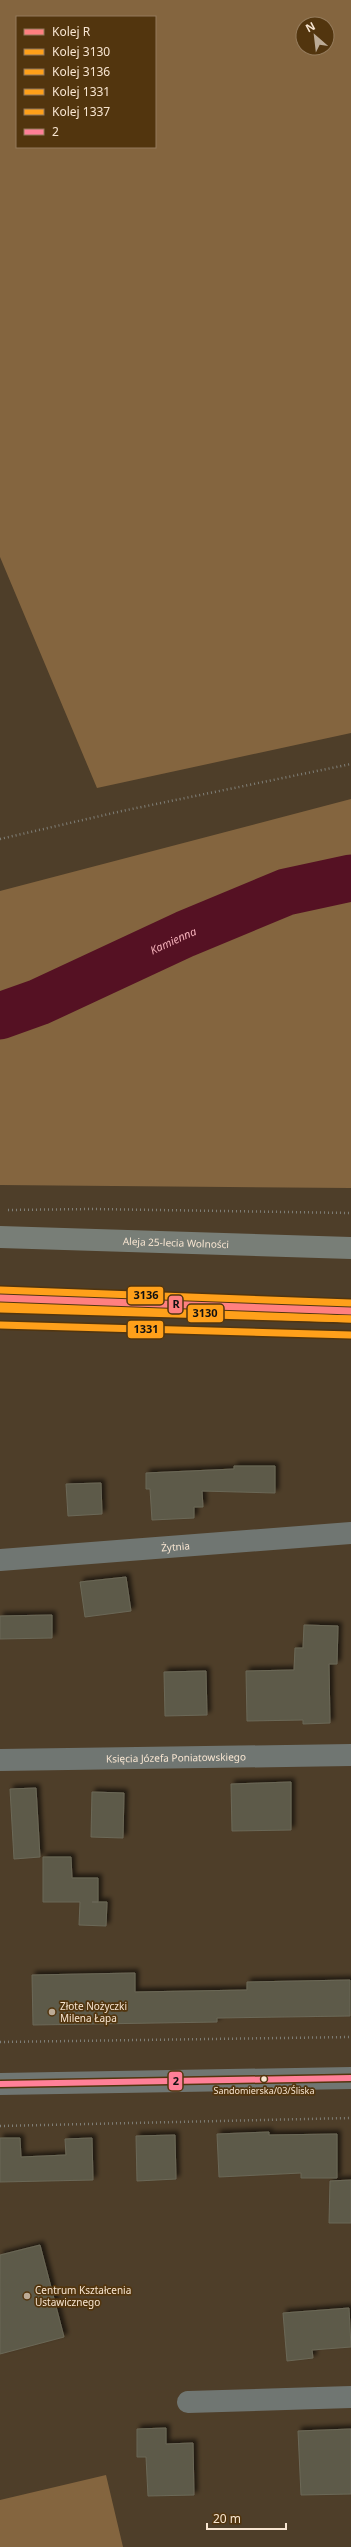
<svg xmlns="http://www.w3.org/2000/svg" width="351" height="2547" font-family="'Noto Sans',sans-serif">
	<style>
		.green { fill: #84653f; fill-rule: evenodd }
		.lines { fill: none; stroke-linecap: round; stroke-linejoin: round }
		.river { stroke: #551123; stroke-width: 47 }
		.building { fill: #5d5a49; stroke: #6b6857; filter: url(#shadow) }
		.path { stroke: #7f7f78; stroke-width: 2.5; stroke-dasharray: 1 3; stroke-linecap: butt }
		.minor { stroke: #707672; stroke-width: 22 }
		.major { stroke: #787e77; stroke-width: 22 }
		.bus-1-casing { stroke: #52350e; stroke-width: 9 }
		.bus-1 { stroke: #ff8098; stroke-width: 6 }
		.rail-1-casing { stroke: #52350e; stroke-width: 10 }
		.rail-2-casing { stroke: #52350e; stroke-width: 10 }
		.rail-3-casing { stroke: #52350e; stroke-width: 10 }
		.rail-4-casing { stroke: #52350e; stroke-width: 10 }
		.rail-5-casing { stroke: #52350e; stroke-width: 10 }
		.rail-1 { stroke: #ff8080; stroke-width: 7 }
		.rail-2 { stroke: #ffa01a; stroke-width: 7 }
		.rail-3 { stroke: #ffa01a; stroke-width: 7 }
		.rail-4 { stroke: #ffa01a; stroke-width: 7 }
		.rail-5 { stroke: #ffa01a; stroke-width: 7 }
		.poi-dot { fill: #bcab96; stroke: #52350e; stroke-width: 1.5 }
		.bus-dot { fill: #f7e5d1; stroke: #52350e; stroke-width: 1.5 }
		.labels { text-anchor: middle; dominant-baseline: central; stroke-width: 3.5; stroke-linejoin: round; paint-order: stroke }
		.bus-label { font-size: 9px; fill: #f7e5d1; stroke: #52350e }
		.street-label { font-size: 10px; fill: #f7e5d1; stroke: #52350e }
		.poi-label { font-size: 10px; fill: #f7e5d1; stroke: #52350e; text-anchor: start }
		.water-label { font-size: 11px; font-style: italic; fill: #f4b0b9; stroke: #52350e }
		.line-badge { stroke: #52350e; stroke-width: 1.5 }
		.pale-badge-label { font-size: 11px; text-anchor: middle; font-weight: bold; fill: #111 }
	</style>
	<defs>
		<filter id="shadow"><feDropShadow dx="3.5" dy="-3.5" stdDeviation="2" flood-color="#0009"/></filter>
	</defs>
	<rect width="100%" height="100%" fill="#4e3e29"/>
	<!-- green -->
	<path class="green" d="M0 0H351V733L97 788 0 557ZM17 17H155V147H17ZM303 24H327V48H303Z
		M351 799V1188L0 1185V891Z
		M106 2475 123 2547H0V2500Z"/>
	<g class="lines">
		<!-- river -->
		<path class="river" id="s1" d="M0 1016 39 1002 185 934 286 892 351 878"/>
	</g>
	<!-- building -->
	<path class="building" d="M234 1466H275V1493L202 1491 203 1507H194V1518L152 1520 150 1489H146V1473L234 1469Z
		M101 1483 102 1514 68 1516 66 1484Z
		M126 1577 131 1611 85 1617 80 1582Z
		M52 1615V1638L0 1639V1616Z
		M304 1625 338 1626 337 1664H329L330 1723 303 1724V1720L247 1721 246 1671 294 1670 295 1648H303Z
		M206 1671 207 1715 165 1716 164 1672Z
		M291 1782V1830L232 1831 231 1784Z
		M36 1788 40 1857 14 1859 10 1789Z
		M92 1792 124 1793 123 1838 91 1837Z
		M43 1857H71L72 1878H98V1902H92H107L106 1926 79 1925 80 1902H43Z
		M135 1973V1992L247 1990V1982L350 1980V2016L217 2018V2022L33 2025 32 1975Z
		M269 2132V2135L337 2134V2178H301V2173L219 2177 217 2134Z
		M175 2135 176 2179 137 2181 136 2136Z
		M0 2138H20L21 2157 66 2155 65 2139 92 2138 93 2180 0 2182Z
		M351 2180V2223H329L330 2181Z
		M40 2245 64 2337 0 2354V2255Z
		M349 2308 351 2347 312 2350 313 2358 287 2361 283 2313Z
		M166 2428V2444L193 2443 194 2495 148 2496 146 2457H137V2429Z
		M351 2429V2494L301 2495 298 2431Z"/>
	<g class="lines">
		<!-- path -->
		<path class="path" d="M0 839 122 811 351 764
			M8 1210 92 1209 351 1213
			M0 2042 351 2037
			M0 2126 351 2118"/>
		<!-- minor -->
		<g class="minor">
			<path id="s2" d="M0 1560 351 1533"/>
			<path id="s3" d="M0 1760 351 1755"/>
			<path d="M0 2084 351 2078"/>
			<path d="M188 2402 351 2397"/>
		</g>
		<!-- major -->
		<path class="major" id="s4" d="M0 1237 351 1248"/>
		<!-- bus-1 casing -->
		<g class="bus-1-casing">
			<path id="bus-1" d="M0 2084 351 2078"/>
		</g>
		<!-- bus-1 -->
		<use href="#bus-1" class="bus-1"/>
		<!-- rail-1 casing -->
		<g class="rail-1-casing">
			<path id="rail-1" d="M0 1298 351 1311"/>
		</g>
		<!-- rail-2 casing -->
		<g class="rail-2-casing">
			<path id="rail-2" d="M0 1306 351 1319"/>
		</g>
		<!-- rail-3 casing -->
		<g class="rail-3-casing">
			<path id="rail-3" d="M0 1290 351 1303"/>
		</g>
		<!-- rail-4 casing -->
		<g class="rail-4-casing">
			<path id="rail-4" d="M0 1325 351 1335"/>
		</g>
		<!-- rail-5 casing -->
		<g class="rail-5-casing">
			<path id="rail-5" d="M0 1309 351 1319"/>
		</g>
		<!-- rail-1 -->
		<use href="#rail-1" class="rail-1"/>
		<!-- rail-2 -->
		<use href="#rail-2" class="rail-2"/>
		<!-- rail-3 -->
		<use href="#rail-3" class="rail-3"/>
		<!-- rail-4 -->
		<use href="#rail-4" class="rail-4"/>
		<!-- rail-5 -->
		<use href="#rail-5" class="rail-5"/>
	</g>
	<!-- markers -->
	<g class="poi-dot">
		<circle cx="52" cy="2012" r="4"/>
		<circle cx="27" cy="2296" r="4"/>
	</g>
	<circle class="bus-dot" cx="264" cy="2079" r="3.5"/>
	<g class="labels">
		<!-- bus labels -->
		<g class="bus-label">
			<text x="264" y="2090">Sandomierska/03/Śliska</text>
		</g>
		<!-- street labels -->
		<g class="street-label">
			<text stroke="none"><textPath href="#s4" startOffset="176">Aleja 25-lecia Wolności</textPath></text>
			<text stroke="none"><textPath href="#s2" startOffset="176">Żytnia</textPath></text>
			<text stroke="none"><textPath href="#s3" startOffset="176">Księcia Józefa Poniatowskiego</textPath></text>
		</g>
		<!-- poi labels -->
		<g class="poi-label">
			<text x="60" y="2006">Złote Nożyczki<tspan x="60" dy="12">Milena Łapa</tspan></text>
			<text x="35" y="2290">Centrum Kształcenia<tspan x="35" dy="12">Ustawicznego</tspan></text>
		</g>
		<!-- water labels -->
		<g class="water-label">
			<text stroke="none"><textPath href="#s1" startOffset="189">Kamienna</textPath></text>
		</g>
	</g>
	<g class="line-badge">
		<rect x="127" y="1286" width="37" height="19" rx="4" fill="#ffa01a"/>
		<rect x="168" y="1295" width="15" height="19" rx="4" fill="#ff8080"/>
		<rect x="187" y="1304" width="37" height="19" rx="4" fill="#ffa01a"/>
		<rect x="127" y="1320" width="37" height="19" rx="4" fill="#ffa01a"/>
		<rect x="168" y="2071" width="15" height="20" rx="4" fill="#ff8098"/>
	</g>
	<g class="pale-badge-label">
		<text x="146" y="1299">3136</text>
		<text x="176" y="1308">R</text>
		<text x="205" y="1317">3130</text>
		<text x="146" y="1333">1331</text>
		<text x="176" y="2085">2</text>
	</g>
	<!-- legend -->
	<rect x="16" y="16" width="140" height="132" fill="#52350e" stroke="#947b5c"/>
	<rect x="24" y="29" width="20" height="6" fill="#ff8080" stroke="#947b5c"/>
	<text x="52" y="36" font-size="12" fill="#f7e5d1">Kolej R</text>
	<rect x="24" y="49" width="20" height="6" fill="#ffa01a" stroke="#947b5c"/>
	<text x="52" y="56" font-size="12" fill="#f7e5d1">Kolej 3130</text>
	<rect x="24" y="69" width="20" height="6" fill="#ffa01a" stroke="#947b5c"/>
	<text x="52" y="76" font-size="12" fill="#f7e5d1">Kolej 3136</text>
	<rect x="24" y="89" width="20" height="6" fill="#ffa01a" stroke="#947b5c"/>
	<text x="52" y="96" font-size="12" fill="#f7e5d1">Kolej 1331</text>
	<rect x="24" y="109" width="20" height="6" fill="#ffa01a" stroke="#947b5c"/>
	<text x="52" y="116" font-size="12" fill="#f7e5d1">Kolej 1337</text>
	<rect x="24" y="129" width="20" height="6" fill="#ff8098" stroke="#947b5c"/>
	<text x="52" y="136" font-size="12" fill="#f7e5d1">2</text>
	<!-- north arrow -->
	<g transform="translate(315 36) rotate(332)"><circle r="19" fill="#52350e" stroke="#947b5c"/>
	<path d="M0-3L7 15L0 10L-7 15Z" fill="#bcab96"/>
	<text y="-6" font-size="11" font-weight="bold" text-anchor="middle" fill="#f7e5d1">N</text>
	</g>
	<!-- scale -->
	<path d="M207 2523v6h79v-6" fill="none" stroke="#f7e5d1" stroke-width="2"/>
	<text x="213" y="2523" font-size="12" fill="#f7e5d1" stroke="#52350e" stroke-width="3" paint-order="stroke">20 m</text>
</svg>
